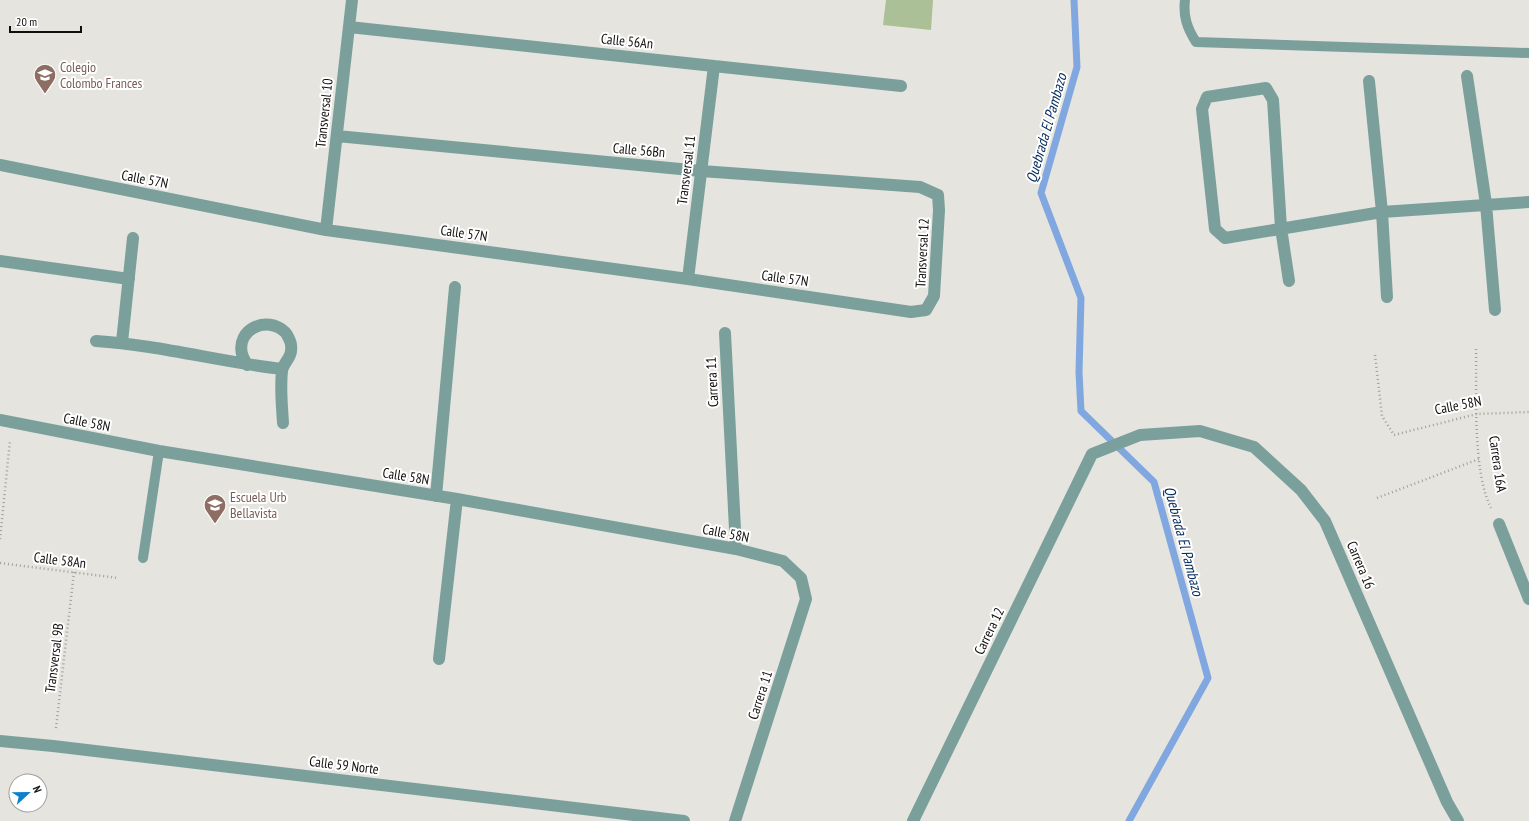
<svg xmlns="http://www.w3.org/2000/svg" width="1529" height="821" font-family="'PT Sans Narrow',sans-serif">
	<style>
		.green { fill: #abc096 }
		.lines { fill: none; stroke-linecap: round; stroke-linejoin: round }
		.stream { stroke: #80a7df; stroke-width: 7 }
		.path { stroke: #a09f9b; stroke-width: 2.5; stroke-dasharray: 1 3; stroke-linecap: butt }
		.lane { stroke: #7ba09c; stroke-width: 10 }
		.street { stroke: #7ba09c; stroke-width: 12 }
		.labels { text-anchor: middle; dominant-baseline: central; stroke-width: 4; stroke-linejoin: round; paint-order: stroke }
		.street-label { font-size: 14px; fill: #100f0d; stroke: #fff }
		.education-label { font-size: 14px; fill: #785e54; stroke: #fff; text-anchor: start }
		.water-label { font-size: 15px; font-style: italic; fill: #092f61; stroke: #fff }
	</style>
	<rect width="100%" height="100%" fill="#e5e4de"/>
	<!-- green -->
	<path class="green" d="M886 0H933L931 30 883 25Z"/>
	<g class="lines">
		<!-- stream -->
		<path class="stream" d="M1074 0 1077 67 1041 193 1081 298 1079 372 1081 411 1154 482 1208 678 1129 821"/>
		<!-- path -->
		<path class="path" d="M1476 349C1477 392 1472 471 1491 508
			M1375 355 1382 416 1394 435 1477 414 1529 412
			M1377 498 1479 459
			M0 539 10 441
			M0 563 118 578
			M56 728 74 572"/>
		<!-- lane -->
		<path class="lane" d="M1185 0C1183 16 1187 28 1196 42L1529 53
			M143 558 159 451"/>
		<!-- street -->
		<path class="street" d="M349 27 901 86
			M1467 76 1486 204 1495 310
			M1369 81 1382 212 1387 297
			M0 165 326 230 688 279 911 312 926 310 934 296 939 210 938 195 920 187 701 171 337 136
			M326 230 352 0
			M0 261 129 279
			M688 279 714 66
			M1289 281 1281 228 1273 100 1266 88 1207 97 1202 109 1215 229 1225 238 1382 212 1529 202
			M725 333 736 549
			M96 341C159 345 220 362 282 369
			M122 342 133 238
			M247 365C246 362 243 358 242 354 236 329 267 315 285 332 287 334 291 342 291 345 293 358 283 362 282 371 280 388 282 406 283 423
			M0 420 159 451 457 499 736 549 783 561 801 578 806 599 735 821
			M436 496 455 287
			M1499 524 1529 599
			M439 659 457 499
			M0 741 53 746 684 821
			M913 821 1092 454 1140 435 1200 431 1254 447 1301 490 1325 521 1447 802 1458 821"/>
	</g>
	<!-- icons -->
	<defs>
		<g id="school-pin" transform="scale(1.15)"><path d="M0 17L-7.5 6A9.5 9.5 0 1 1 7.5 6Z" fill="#8d6e63" stroke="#fff"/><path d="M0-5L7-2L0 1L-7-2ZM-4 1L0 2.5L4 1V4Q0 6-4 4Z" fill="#fff"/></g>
	</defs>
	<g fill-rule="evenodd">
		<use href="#school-pin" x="45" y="75"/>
		<use href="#school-pin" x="215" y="505"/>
	</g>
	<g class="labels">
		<!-- street labels -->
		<g class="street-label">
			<text transform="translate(627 41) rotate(6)">Calle 56An</text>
			<text transform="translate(324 113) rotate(-84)">Transversal 10</text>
			<text transform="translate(639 150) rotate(5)">Calle 56Bn</text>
			<text transform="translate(686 170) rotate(-83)">Transversal 11</text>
			<text transform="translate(145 179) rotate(11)">Calle 57N</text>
			<text transform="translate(464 233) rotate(8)">Calle 57N</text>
			<text transform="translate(922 253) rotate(-87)">Transversal 12</text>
			<text transform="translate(785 278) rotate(8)">Calle 57N</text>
			<text transform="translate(712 382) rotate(-93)">Carrera 11</text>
			<text transform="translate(1458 405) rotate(-11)">Calle 58N</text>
			<text transform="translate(87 422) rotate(11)">Calle 58N</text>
			<text transform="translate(1498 464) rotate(82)">Carrera 16A</text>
			<text transform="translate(406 476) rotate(9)">Calle 58N</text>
			<text transform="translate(726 533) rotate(11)">Calle 58N</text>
			<text transform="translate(60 560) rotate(7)">Calle 58An</text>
			<text transform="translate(1361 565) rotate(67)">Carrera 16</text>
			<text transform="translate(989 631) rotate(-64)">Carrera 12</text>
			<text transform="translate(54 658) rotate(-83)">Transversal 9B</text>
			<text transform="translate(760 695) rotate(-72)">Carrera 11</text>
			<text transform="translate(344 765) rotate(7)">Calle 59 Norte</text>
		</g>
		<!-- education labels -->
		<g class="education-label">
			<text x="60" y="67">Colegio<tspan x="60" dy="16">Colombo Frances</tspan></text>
			<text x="230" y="497">Escuela Urb<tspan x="230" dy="16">Bellavista</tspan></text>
		</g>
		<!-- water labels -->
		<g class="water-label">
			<text transform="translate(1046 128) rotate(-74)">Quebrada El Pambazo</text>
			<text transform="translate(1184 541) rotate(75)">Quebrada El Pambazo</text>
		</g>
	</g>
	<!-- north arrow -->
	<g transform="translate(28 793) rotate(68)"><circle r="19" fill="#ffffff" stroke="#9f9f9e"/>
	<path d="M0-3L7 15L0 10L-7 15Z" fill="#0b81ca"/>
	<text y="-6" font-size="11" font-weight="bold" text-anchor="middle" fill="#100f0d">N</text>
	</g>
	<!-- scale -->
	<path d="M10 26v6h71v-6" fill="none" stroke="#100f0d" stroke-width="2"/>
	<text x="16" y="26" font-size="12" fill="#100f0d" stroke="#ffffff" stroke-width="3" paint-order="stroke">20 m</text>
</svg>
